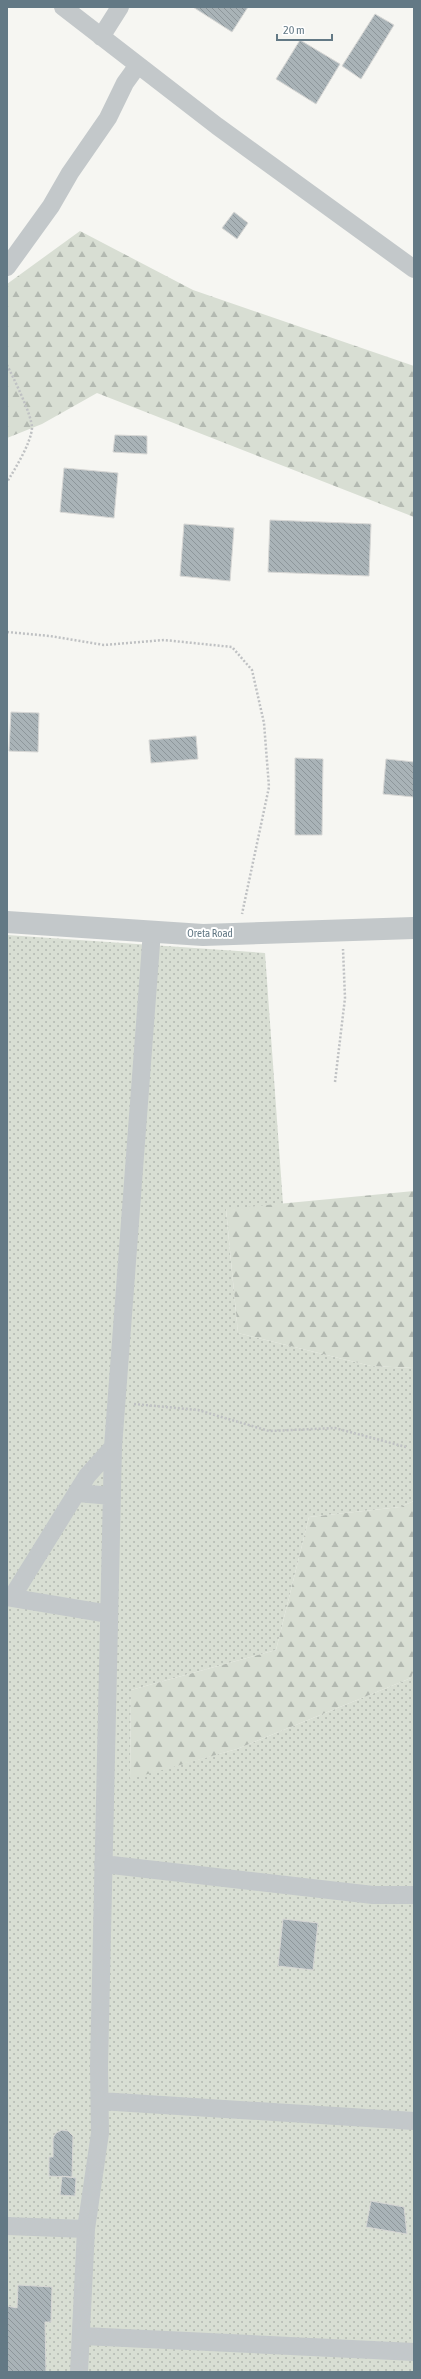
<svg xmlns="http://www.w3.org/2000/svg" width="421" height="2379" font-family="'Asap Condensed',sans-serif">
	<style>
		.grass { fill: url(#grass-dots) }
		.forest { fill: url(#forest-firs) }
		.building { fill: url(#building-back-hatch); stroke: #d7d7d5 }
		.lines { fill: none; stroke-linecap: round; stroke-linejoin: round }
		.path { stroke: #bfc1c3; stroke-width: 2.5; stroke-dasharray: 2 2; stroke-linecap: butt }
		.minor { stroke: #c3c8ca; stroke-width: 18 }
		.tertiary { stroke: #c3c8ca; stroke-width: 22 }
		.labels { text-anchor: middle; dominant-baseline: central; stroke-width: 4; stroke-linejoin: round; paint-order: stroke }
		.street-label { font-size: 11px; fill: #637985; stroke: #fff }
	</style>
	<defs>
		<pattern id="grass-dots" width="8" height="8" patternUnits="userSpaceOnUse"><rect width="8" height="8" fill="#d8ded3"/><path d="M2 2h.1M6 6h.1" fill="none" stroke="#b3b9b1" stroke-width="1.8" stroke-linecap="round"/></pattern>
		<pattern id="forest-firs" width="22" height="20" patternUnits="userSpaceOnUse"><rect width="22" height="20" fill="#d8ded3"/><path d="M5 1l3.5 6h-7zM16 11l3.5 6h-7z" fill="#b3b9b1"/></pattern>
		<pattern id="building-back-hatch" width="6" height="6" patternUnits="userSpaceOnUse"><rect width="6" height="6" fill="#a9b3b7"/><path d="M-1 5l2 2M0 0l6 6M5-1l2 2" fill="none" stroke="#8d969a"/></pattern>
	</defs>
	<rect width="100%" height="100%" fill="#f6f6f2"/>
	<!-- grass -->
	<path class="grass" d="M7 935 265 953 283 1204 226 1210 238 1333 371 1366 414 1368V1501L400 1507 309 1517 276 1650 131 1690 130 1778 237 1749 411 1678 414 1670V2372H7Z"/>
	<!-- forest -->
	<path class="forest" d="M80 231 193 290 414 366V517L97 393 42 424 7 438V284Z
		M414 1191V1368L371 1366 238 1333 226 1209Z
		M414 1501V1670L411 1678 237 1749 130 1779 131 1690 276 1650 309 1517 400 1507Z"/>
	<!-- building -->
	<path class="building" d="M193 7H248L232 32Z
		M375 14 394 25 361 79 342 66Z
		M300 40 340 64 316 104 276 79Z
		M234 212 248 223 237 239 222 228Z
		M115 435 147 436V454L113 452Z
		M64 468 118 473 114 518 60 512Z
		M270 520 371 524 369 576 268 572Z
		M184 524 234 528 230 581 180 576Z
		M11 712 39 713 38 752 9 751Z
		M196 736 198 759 151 763 149 740Z
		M295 758 323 759 322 835H295Z
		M386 759 414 762V797L383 794Z
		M283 1919 318 1923 313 1970 278 1966Z
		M62 2130 68 2131 73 2136 72 2177 49 2176V2157H53V2138L56 2133Z
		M62 2176 76 2178 75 2196 60 2195Z
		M371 2201 404 2207 407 2234 366 2227Z
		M18 2285 52 2287 51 2322H45L46 2372H7V2306L17 2308Z"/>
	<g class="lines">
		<!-- path -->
		<path class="path" d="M7 365C13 377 32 415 32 428 31 443 15 469 7 482
			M7 632 50 636 104 645 164 640 232 647 252 670 264 723 269 787 242 914
			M335 1082 345 998 343 949
			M134 1404 198 1410 269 1431 335 1428 406 1447"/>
		<!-- minor -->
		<path class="minor" d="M63 7 217 126 414 269
			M101 37 120 7
			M7 267 51 206 70 173 108 118 125 83 138 65
			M77 1493 112 1496
			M7 1597 109 1614
			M12 1597 87 1476 113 1447
			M103 1864 373 1895H414
			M100 2101 414 2121
			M7 2226 86 2229
			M83 2336 414 2352
			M79 2372 86 2229 100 2133 99 2066 113 1447 152 931"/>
		<!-- tertiary -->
		<path class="tertiary" d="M7 922 203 935 414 928"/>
	</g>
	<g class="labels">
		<!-- street labels -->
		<g class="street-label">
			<text x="210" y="933">Oreta Road</text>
		</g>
	</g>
	<!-- border -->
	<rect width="421" height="2379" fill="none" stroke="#637985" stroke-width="16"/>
	<!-- scale -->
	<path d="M277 34v6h55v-6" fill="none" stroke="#637985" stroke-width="2"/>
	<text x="283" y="34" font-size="12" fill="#637985" stroke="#ffffff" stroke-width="3" paint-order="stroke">20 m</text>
</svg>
